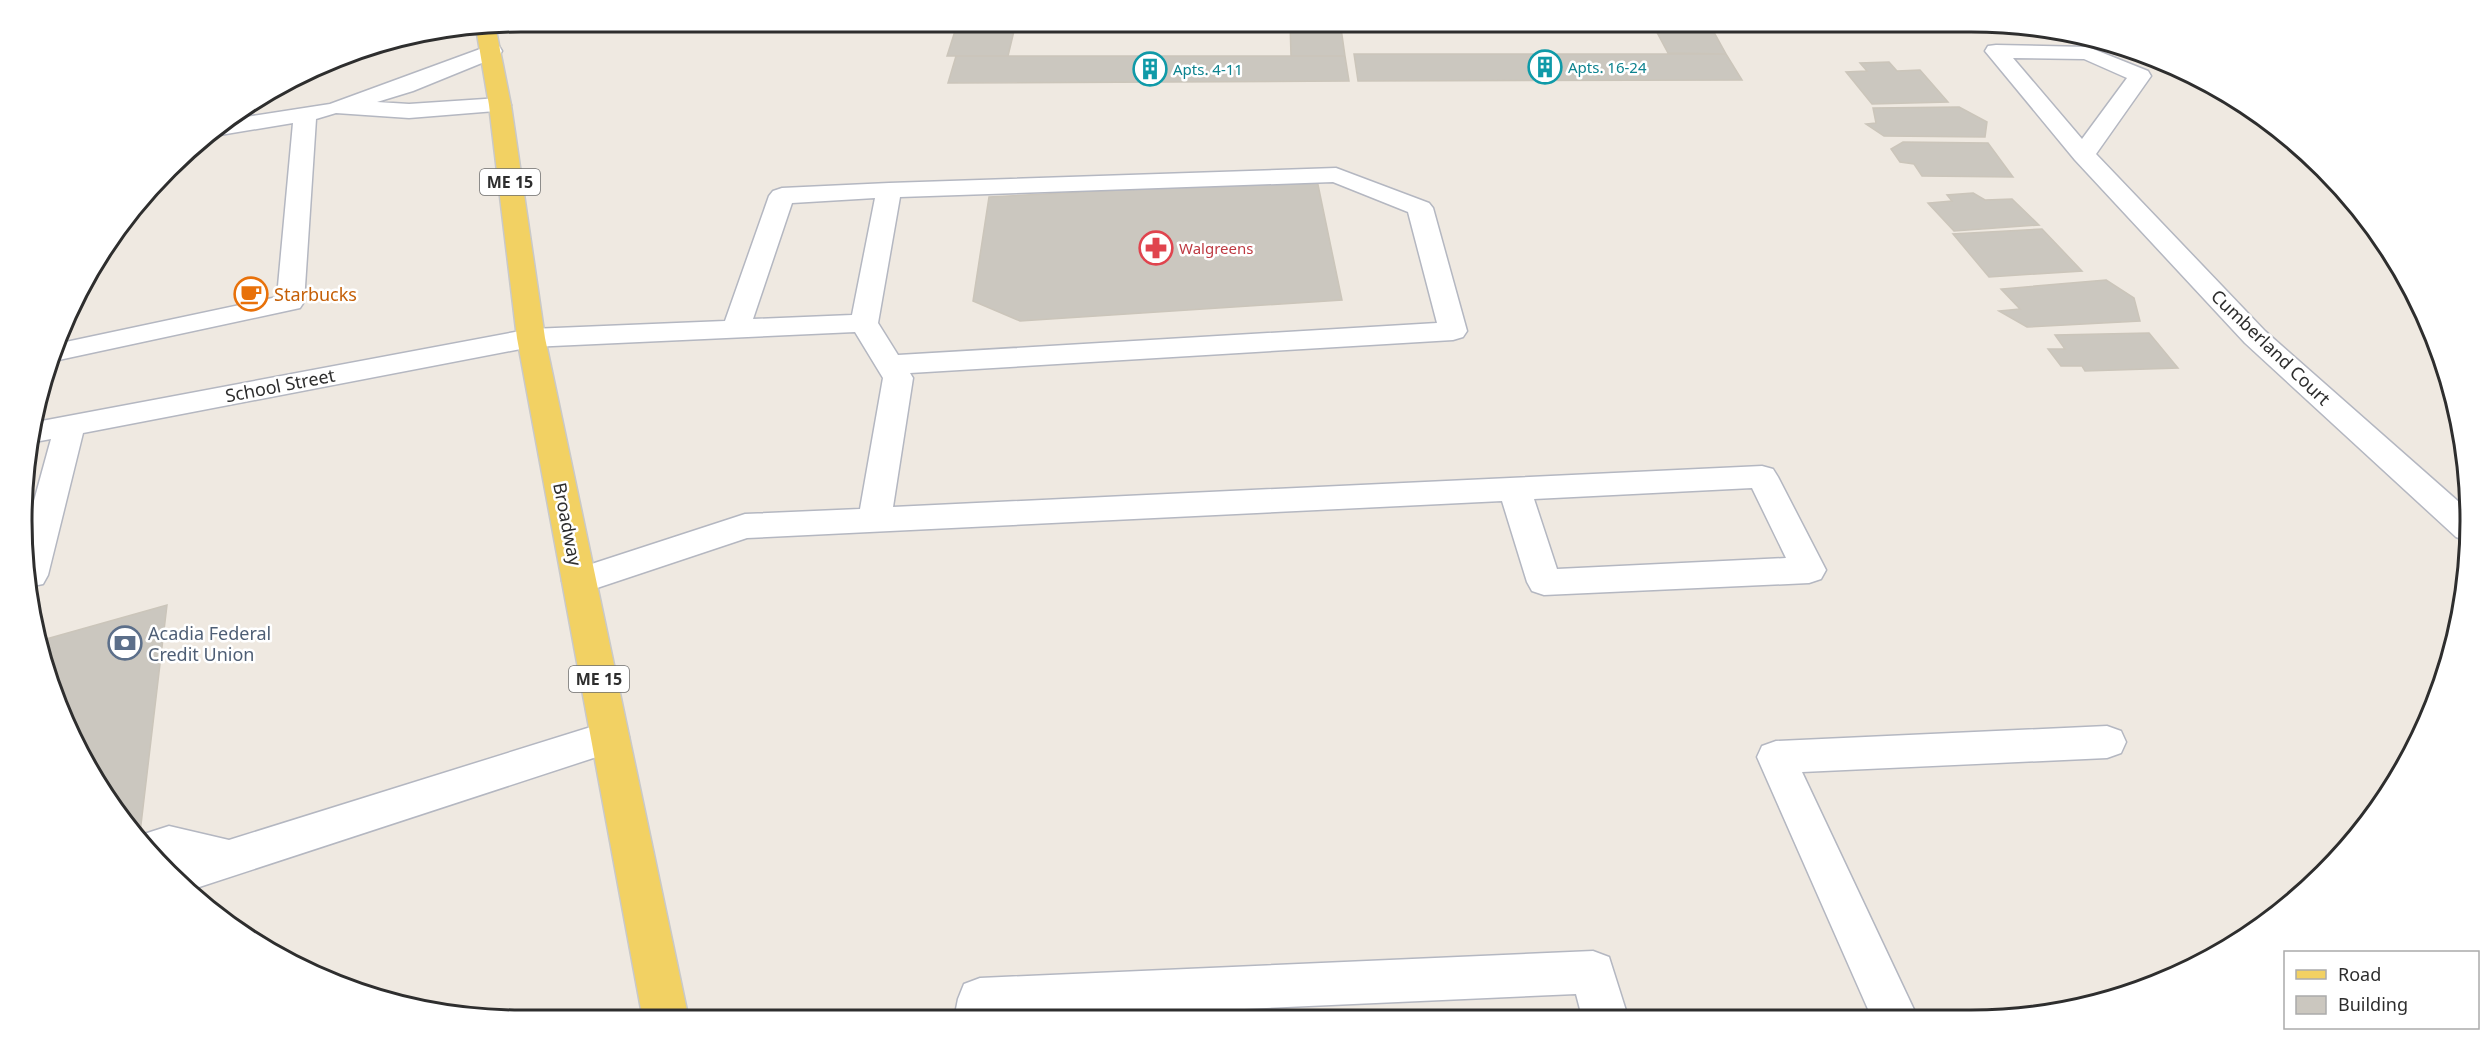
<svg xmlns="http://www.w3.org/2000/svg" width="2491" height="1041" font-family="'Noto Sans',sans-serif">
	<style>
		.building { fill: #cbc7bf; stroke: #cbc5ba; stroke-width: 1.5 }
		.lines { fill: none; stroke-linecap: round; stroke-linejoin: round }
		.minor-casing { stroke: #b4b7c1; stroke-width: 3 }
		.major-casing { stroke: #c9c9c9; stroke-width: 3 }
		.minor { fill: #fff; fill-rule: evenodd }
		.major { fill: #f2d163; fill-rule: evenodd }
		.labels { text-anchor: middle; dominant-baseline: central; stroke-width: 5; stroke-linejoin: round; paint-order: stroke }
		.far-culture-label { font-size: 15px; fill: #0d838f; stroke: #fff; text-anchor: start }
		.far-health-label { font-size: 15px; fill: #be3a42; stroke: #fff; text-anchor: start }
		.shield { fill: #fff; stroke: #6d6d6d; stroke-width: 1.5 }
		.shield-label { font-size: 16px; font-weight: bold; fill: #2e2e2e }
		.food-label { font-size: 18px; fill: #c56008; stroke: #fff; text-anchor: start }
		.street-label { font-size: 18px; fill: #2e2e2e; stroke: #fff }
		.service-label { font-size: 18px; fill: #4e5e75; stroke: #fff; text-anchor: start }
		.rim { fill: none; stroke: #2e2e2e; stroke-width: 3 }
	</style>
	<rect width="100%" height="100%" fill="#efe9e1"/>
	<!-- building -->
	<path class="building" d="M959 21H1028L1026 31H955Z
		M1290 21H1340L1345 56H1291Z
		M1641 21H1709L1710 25H1643Z
		M1653 25H1710L1726 54 1668 53Z
		M955 31H1014L1008 56H947Z
		M1354 54H1726L1742 80 1358 81Z
		M956 56H1345L1349 81 948 83Z
		M1889 62 1897 71 1920 70 1948 102 1872 104 1846 72 1867 71 1860 63Z
		M1959 107 1987 122 1985 137 1884 136 1866 124 1876 123 1873 108Z
		M1903 142 1988 143 2013 177 1922 176 1914 164 1900 162 1891 149Z
		M1317 180 1342 300 1020 321 973 301 989 197Z
		M1973 193 1985 200 2012 199 2039 225 1954 231 1928 203 1952 201 1947 195Z
		M2042 229 2082 271 1989 277 1953 234Z
		M2106 280 2134 298 2140 321 2027 327 1999 311 2020 309 2001 289Z
		M2149 333 2178 368 2085 371 2082 366H2061L2048 349H2065L2055 335Z
		M167 605 140 833 88 771 39 641Z"/>
	<g class="lines">
		<!-- minor casing -->
		<g class="minor-casing">
			<path id="minor" d="M491 45 499 46 502 51 499 56 413 91 377 102 409 104 500 98 508 100 511 105 508 110 409 118 336 113 316 119 304 302 300 308 54 361 61 343 277 297 293 123 214 136 206 134 226 120 330 104Z
				M1996 45 2088 47 2148 71 2151 76 2096 154 2265 331 2468 510 2467 541 2456 537 2245 343 2075 160 1985 51 1988 46ZM2013 58 2084 59 2127 78 2082 139Z
				M1336 168 1429 203 1433 208 1467 331 1463 337 1453 340 910 373 913 378 893 507 1762 466 1773 469 1778 477 1826 570 1821 579 1809 583 1544 595 1532 591 1527 582 1502 501 747 538 579 594 567 590 562 581 567 572 745 514 860 509 883 378 855 332 531 347 83 433 48 575 43 584 28 587 23 541 51 439 29 443 31 423 531 329 725 321 769 196 773 191 782 188 889 183ZM1333 182 1408 212 1437 323 898 355 878 323 900 197ZM875 198 852 315 753 319 792 203ZM1752 488 1786 558 1557 569 1534 499Z
				M610 721 624 726 629 737 624 748 187 891 141 835 169 826 229 840Z
				M2107 726 2121 731 2126 742 2121 753 2107 758 1802 772 1917 1016H1871L1757 757 1762 746 1776 741Z
				M1593 951 1609 957 1628 1017H1582L1576 994 1021 1019H954L958 999 964 984 980 978Z"/>
		</g>
		<!-- major casing -->
		<g class="major-casing">
			<path id="major" d="M495 25 511 105 545 338 689 1020H643L517 338 489 105 476 28Z"/>
		</g>
		<!-- minor -->
		<use href="#minor" class="minor"/>
		<!-- major -->
		<use href="#major" class="major"/>
	</g>
	<!-- icons -->
	<defs>
		<g id="building-ring" transform="scale(1.725)"><circle r="9.5" fill="#fff" stroke="#0f9aa8" stroke-width="1.5"/><path d="M-4-6H4V6H1V3H-1V6H-4ZM-2.5-4.3h1.7v1.8h-1.7ZM.8-4.3h1.7v1.8H.8ZM-2.5-1h1.7V.8h-1.7ZM.8-1h1.7V.8H.8Z" fill="#0f9aa8"/></g>
		<g id="pharmacy-ring" transform="scale(1.725)"><circle r="9.5" fill="#fff" stroke="#e0444e" stroke-width="1.5"/><path d="M-2-6h4v4h4v4h-4v4h-4v-4h-4v-4h4Z" fill="#e0444e"/></g>
		<g id="cafe-ring" transform="scale(1.725)"><circle r="9.5" fill="#fff" stroke="#e8710a" stroke-width="1.5"/><path d="M-5.5-4.5H6V0H3Q3 3.5 0 3.5H-2.5Q-5.5 3.5-5.5 0ZM3-3.2v2h1.7v-2ZM-6 4.5H4V6H-6Z" fill="#e8710a"/></g>
		<g id="bank-ring" transform="scale(1.725)"><circle r="9.5" fill="#fff" stroke="#5c6f8a" stroke-width="1.5"/><path d="M-6-4H6V4H-6ZM0-2.3a2.3 2.3 0 1 0 0 4.6a2.3 2.3 0 1 0 0-4.6Z" fill="#5c6f8a"/></g>
	</defs>
	<g fill-rule="evenodd">
		<use href="#building-ring" x="1545" y="67"/>
		<use href="#building-ring" x="1150" y="69"/>
		<use href="#pharmacy-ring" x="1156" y="248"/>
		<use href="#cafe-ring" x="251" y="294"/>
		<use href="#bank-ring" x="125" y="643"/>
	</g>
	<g class="labels">
		<!-- far-culture labels -->
		<g class="far-culture-label">
			<text x="1568" y="67">Apts. 16-24</text>
			<text x="1173" y="69">Apts. 4-11</text>
		</g>
		<!-- far-health labels -->
		<g class="far-health-label">
			<text x="1179" y="248">Walgreens</text>
		</g>
		<!-- shield labels -->
		<g class="shield">
			<rect x="480" y="169" width="60" height="26" rx="4.5"/>
			<rect x="569" y="666" width="60" height="26" rx="4.5"/>
		</g>
		<g class="shield-label">
			<text x="510" y="182">ME 15</text>
			<text x="599" y="679">ME 15</text>
		</g>
		<!-- food labels -->
		<g class="food-label">
			<text x="274" y="294">Starbucks</text>
		</g>
		<!-- street labels -->
		<g class="street-label">
			<text transform="translate(2271 347) rotate(44)">Cumberland Court</text>
			<text transform="translate(280 385) rotate(-11)">School Street</text>
			<text transform="translate(568 524) rotate(79)">Broadway</text>
		</g>
		<!-- service labels -->
		<g class="service-label">
			<text x="148" y="633">Acadia Federal<tspan x="148" dy="21">Credit Union</tspan></text>
		</g>
	</g>
	<!-- crop -->
	<path d="M0 0H2491V1041H0ZM521 32H1971A489 489 0 0 1 2460 521V521A489 489 0 0 1 1971 1010H521A489 489 0 0 1 32 521V521A489 489 0 0 1 521 32Z" fill="#fff" fill-rule="evenodd"/>
	<path class="rim" d="M521 32H1971A489 489 0 0 1 2460 521V521A489 489 0 0 1 1971 1010H521A489 489 0 0 1 32 521V521A489 489 0 0 1 521 32Z"/>
	<!-- legend -->
	<rect x="2284" y="951" width="195" height="78" fill="#ffffff" stroke="#ababab" stroke-width="1.5"/>
	<rect x="2296" y="970" width="30" height="9" fill="#f2d163" stroke="#ababab" stroke-width="1.5"/>
	<text x="2338" y="981" font-size="18" fill="#2e2e2e">Road</text>
	<rect x="2296" y="996" width="30" height="18" fill="#cbc7bf" stroke="#ababab" stroke-width="1.5"/>
	<text x="2338" y="1011" font-size="18" fill="#2e2e2e">Building</text>
</svg>
